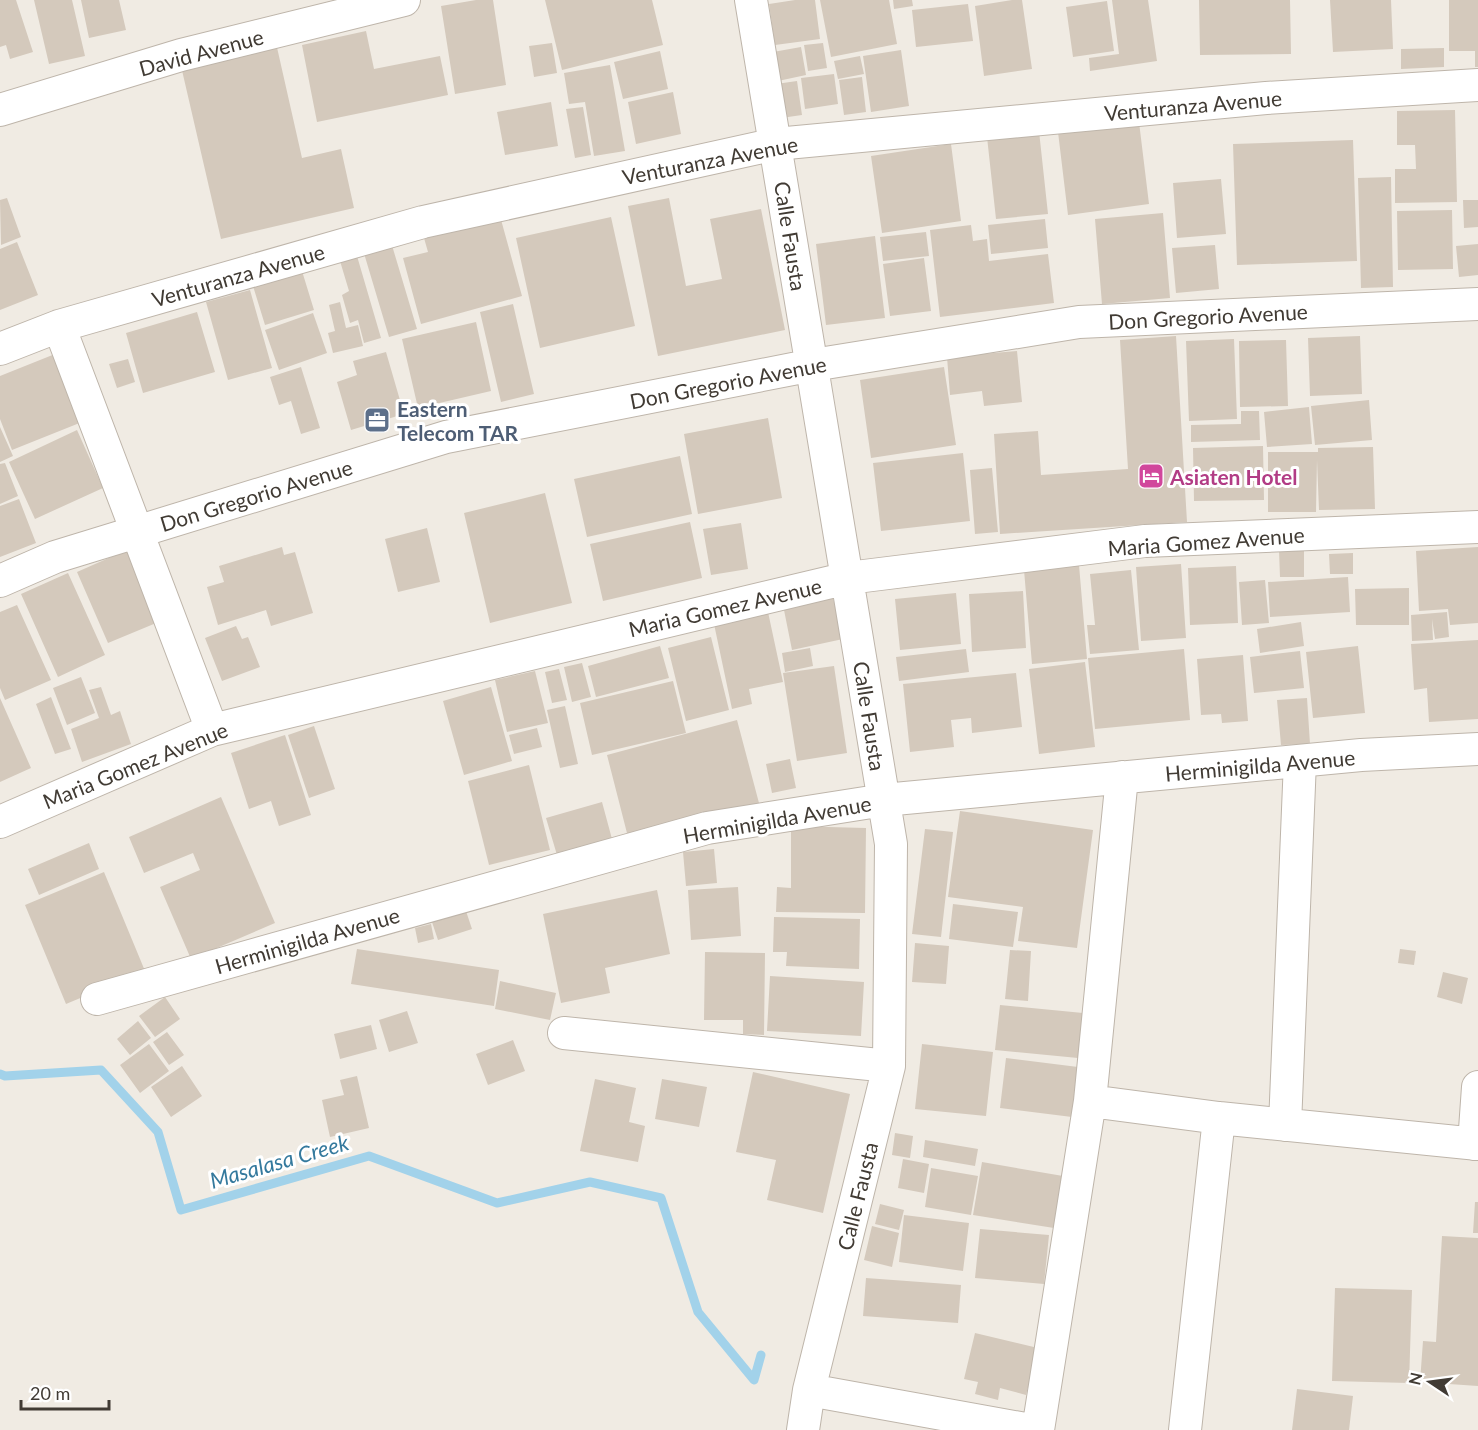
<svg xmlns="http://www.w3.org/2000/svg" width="1478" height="1430" font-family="Lato,sans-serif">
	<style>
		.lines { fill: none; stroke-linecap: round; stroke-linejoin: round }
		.stream { stroke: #a2d2ea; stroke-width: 9 }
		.building { fill: #d4c9bc }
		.street-casing { stroke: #beb5aa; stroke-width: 34 }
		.street { stroke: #fff; stroke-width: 32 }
		.labels { text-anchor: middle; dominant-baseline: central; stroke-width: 6; stroke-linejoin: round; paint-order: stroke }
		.street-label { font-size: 21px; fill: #413b34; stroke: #fff }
		.service-label { font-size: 21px; font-weight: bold; fill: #4e5e75; stroke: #fff; text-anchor: start }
		.hotel-label { font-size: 21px; font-weight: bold; fill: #b23c85; stroke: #fff; text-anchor: start }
		.water-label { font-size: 22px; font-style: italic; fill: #34799d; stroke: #fff }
	</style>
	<rect width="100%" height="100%" fill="#f0ebe3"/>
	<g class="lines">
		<!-- stream -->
		<path class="stream" d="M0 1074 5 1076 101 1070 158 1132 181 1210 369 1156 497 1203 590 1182 661 1198 698 1312 754 1380 761 1355"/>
	</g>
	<!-- building -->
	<path class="building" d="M0 0H16L33 52 10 59 6 45 0 47Z
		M34 0H72L85 56 49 64Z
		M81 0H119L126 30 89 38Z
		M476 0H493L506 85 455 94 441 6Z
		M545 0H652L663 45 562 70Z
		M795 0H815L820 39 775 45 769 4Z
		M820 0H889L897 44 831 57Z
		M893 0H912L913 6 894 9Z
		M1012 0H1022L1032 69 984 76 975 6Z
		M1112 0H1148L1157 61 1090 71 1089 58 1119 54Z
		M1199 0H1290L1291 54 1200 55Z
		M1330 0H1391L1393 49 1333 52Z
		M1449 0H1478V67H1475V51H1449Z
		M1107 1 1114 51 1073 57 1066 7Z
		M968 4 973 41 916 47 912 10Z
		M366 31 374 69 440 56 448 95 317 122 302 45Z
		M276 43 302 158 341 149 354 208 221 239 181 66Z
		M552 43 557 73 534 77 529 46Z
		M823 43 827 68 808 71 804 45Z
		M801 47 806 75 778 81 773 52Z
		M1444 48V67L1401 69V49Z
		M901 50 909 106 871 112 863 56Z
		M660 51 668 89 623 99 614 62Z
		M860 56 864 74 838 79 834 61Z
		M610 65 625 151 594 156 585 102 569 104 564 73Z
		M834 74 838 104 805 109 801 78Z
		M862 77 866 112 844 115 839 80Z
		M797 81 802 115 781 118 776 84Z
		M673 92 681 134 636 144 628 102Z
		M551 102 558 146 505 155 497 112Z
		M583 107 591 155 575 158 566 109Z
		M1455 110 1457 202 1395 203V169H1416L1415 145H1397V111Z
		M1139 122 1149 204 1068 215 1058 132Z
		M1039 131 1048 214 996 219 987 137Z
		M1353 140 1357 261 1237 265 1233 144Z
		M951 144 961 221 882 233 871 156Z
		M1391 177 1393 287 1361 288 1358 178Z
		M1221 179 1226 234 1177 238 1173 183Z
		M7 198 21 237 1 245 0 200Z
		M669 198 686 286 722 279 710 219 761 209 785 330 658 356 628 206Z
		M1463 200H1478V227L1464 228Z
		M1452 210 1453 269 1398 270 1397 211Z
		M1163 213 1170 298 1102 304 1095 219Z
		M500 216 522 296 421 324 403 258 428 252 424 238Z
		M611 217 635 326 540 348 516 238Z
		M1045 219 1048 248 991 254 988 225Z
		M971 225 973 241 987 239 989 261 1048 254 1054 303 940 317 930 230Z
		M926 232 929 256 883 261 880 237Z
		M875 236 885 318 826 325 816 244Z
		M17 242 38 295 0 310V249Z
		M391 242 417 329 389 337 363 250Z
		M1478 244V275L1459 277 1456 246Z
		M1215 245 1219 289 1176 293 1172 248Z
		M357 256 381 338 364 343 358 320 350 323 342 295 349 291 340 261Z
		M924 258 931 311 890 316 883 264Z
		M302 271 314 310 265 325 253 286Z
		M250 290 272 368 228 380 206 302Z
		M340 302 346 328 358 325 363 346 333 353 328 333 335 331 329 305Z
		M513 304 534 394 501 402 480 312Z
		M197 312 215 372 143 393 126 333Z
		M313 313 327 353 279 370 265 330Z
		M476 322 491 391 418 408 402 339Z
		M1176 336 1187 522 1000 534 994 434 1038 431 1041 475 1128 469 1120 340Z
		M1360 336 1362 394 1310 396 1308 338Z
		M1234 339 1237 419 1189 421 1186 341Z
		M1286 340 1288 406 1240 407 1239 341Z
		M1017 351 1022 402 984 406 982 391 950 395 947 357Z
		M386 352 404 414 351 430 337 382 357 375 353 361Z
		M55 354 82 422 12 450 0 419V376Z
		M128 359 135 382 117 388 109 364Z
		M301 367 320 428 301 434 291 401 279 405 270 377Z
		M944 367 956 445 871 458 860 380Z
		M1369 400 1372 440 1315 445 1311 406Z
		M1309 407 1312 444 1267 447 1264 412Z
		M1241 411H1259L1260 440 1191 442V425L1241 424Z
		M768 418 782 498 698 514 684 434Z
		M0 427 13 456 0 462Z
		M77 430 103 488 35 519 9 462Z
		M1263 446 1264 500 1194 501 1193 448Z
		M1373 447 1375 509 1319 510 1317 460 1316 512H1268V452H1318V448Z
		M963 453 970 521 881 531 873 463Z
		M680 456 692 514 587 537 574 479Z
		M5 463 18 496 0 504V464Z
		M992 468 998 532 975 534 970 470Z
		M545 493 572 603 490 623 464 513Z
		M19 499 36 543 0 557V506Z
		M690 522 702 578 603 601 590 544Z
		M741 523 748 569 711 575 703 529Z
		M427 528 440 582 398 592 385 539Z
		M282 547 284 555 295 552 313 613 271 626 266 610 218 625 207 587 224 582 219 566Z
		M1478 547V623L1450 625 1448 609 1419 611 1416 551Z
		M129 549 161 621 108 643 77 572Z
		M1279 550H1304V577H1280Z
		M1353 553V574H1330L1329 554Z
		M1181 564 1186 638 1141 641 1136 567Z
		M1079 565 1087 659 1032 664 1024 570Z
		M1236 566 1238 623 1190 625 1188 568Z
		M1131 570 1139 650 1090 654 1087 625H1095L1090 574Z
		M68 573 105 655 58 677 21 594Z
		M1348 577 1350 612 1270 617 1268 582Z
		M1265 580 1269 623 1242 625 1239 582Z
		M1409 588V625H1356L1355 589Z
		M1023 591 1026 648 972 652 969 594Z
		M956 593 961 644 900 650 895 599Z
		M833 598 843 639 792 650 784 610Z
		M17 605 51 680 5 700 0 688V612Z
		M768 612 783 682 749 689 752 704 732 709 714 624Z
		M1447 612 1449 637 1435 639 1432 619 1433 640 1412 641 1411 615Z
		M1301 622 1304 646 1260 653 1257 629Z
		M236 626 242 639 248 637 260 667 222 681 205 638Z
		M711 637 729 710 686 721 668 648Z
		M1478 640V719L1429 722 1427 688 1414 690 1411 644Z
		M660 646 669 678 596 697 588 666Z
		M1358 646 1365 713 1313 718 1306 652Z
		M810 648 813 666 785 672 782 653Z
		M966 649 969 672 899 681 896 657Z
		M1184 649 1190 720 1095 729 1088 658Z
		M1300 651 1304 688 1254 693 1250 657Z
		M1243 655 1248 721 1222 723 1221 714 1201 715 1197 659Z
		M1085 662 1095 747 1039 754 1029 669Z
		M582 663 591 697 572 702 564 667Z
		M834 666 847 753 797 761 783 673Z
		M559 669 567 700 552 703 545 672Z
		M535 671 548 723 507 732 495 680Z
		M1016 673 1022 727 972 733 971 718 951 720 954 747 910 752 903 684Z
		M81 677 95 713 67 725 53 688Z
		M673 681 686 733 592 755 580 703Z
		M101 687 111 715 120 711 131 744 82 762 71 729 99 718 89 690Z
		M491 687 512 761 464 775 443 701Z
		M51 697 71 749 55 754 36 704Z
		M0 698 31 768 0 782Z
		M1307 698 1310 744 1281 745 1277 700Z
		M565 706 578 764 560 768 547 710Z
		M737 720 759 803 628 837 607 755Z
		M314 726 335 789 309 798 288 735Z
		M537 728 542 747 514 754 509 735Z
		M285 735 311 815 279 826 271 801 249 809 231 753Z
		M790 759 796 788 772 793 766 764Z
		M529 765 550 850 489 865 468 781Z
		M221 797 275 923 191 959 160 887 200 870 193 853 144 873 129 837Z
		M602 802 612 839 557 855 546 818Z
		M960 811 1093 830 1077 948 1018 941 1023 907 948 897Z
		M791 826 866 828 865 913 776 912 777 887 791 888Z
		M925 829 953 832 941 937 912 934Z
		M89 843 99 869 39 895 28 869Z
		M714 849 717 883 686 886 683 852Z
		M104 872 145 971 66 1004 25 905Z
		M738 887 741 936 691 940 688 890Z
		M657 890 670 954 605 968 610 993 561 1003 543 914Z
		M953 904 1018 912 1013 947 949 939Z
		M466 911 472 929 438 940 432 922Z
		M774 917 860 919 859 969 786 966 787 952H773Z
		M431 924 434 939 418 943 415 928Z
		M915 943 949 946 946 984 912 982Z
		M357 949 499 970 494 1006 351 984Z
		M1400 949 1416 951 1414 965 1398 963Z
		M1010 950 1031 951 1028 1001 1005 999Z
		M705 952 765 953 764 1035 743 1034V1020H704Z
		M1443 972 1468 978 1462 1004 1437 997Z
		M770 976 864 982 861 1036 767 1031Z
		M500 981 556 993 550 1020 495 1009Z
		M165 997 180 1019 155 1037 139 1016Z
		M1000 1005 1083 1013 1078 1058 995 1050Z
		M407 1011 418 1043 389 1052 379 1020Z
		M138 1021 151 1038 130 1055 117 1039Z
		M371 1025 377 1049 340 1059 334 1034Z
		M167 1032 184 1055 169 1065 153 1042Z
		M513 1040 525 1071 488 1085 476 1054Z
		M149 1044 169 1071 140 1093 120 1065Z
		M922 1044 993 1052 986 1116 915 1109Z
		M1006 1058 1078 1067 1072 1117 1000 1108Z
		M182 1066 202 1096 171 1117 151 1087Z
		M753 1072 850 1094 823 1213 767 1200 776 1160 736 1152Z
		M357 1076 369 1128 330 1137 322 1100 344 1095 340 1080Z
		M595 1079 636 1088 629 1122 645 1126 638 1162 580 1151Z
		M662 1079 707 1087 699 1127 655 1119Z
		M895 1133 913 1136 910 1158 892 1155Z
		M925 1140 978 1149 975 1166 923 1157Z
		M903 1159 929 1164 924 1193 898 1188Z
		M982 1162 1063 1176 1054 1228 973 1215Z
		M931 1168 978 1176 971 1215 925 1207Z
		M1475 1202H1478V1233H1473Z
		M880 1204 904 1210 899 1230 875 1224Z
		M904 1215 969 1223 963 1271 899 1262Z
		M872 1226 899 1233 892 1267 864 1260Z
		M980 1229 1049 1235 1044 1284 975 1278Z
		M1442 1236 1478 1238V1386L1420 1382 1423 1341 1436 1342Z
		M866 1278 961 1285 958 1323 863 1316Z
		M1335 1288 1412 1290 1409 1383 1332 1381Z
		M975 1333 1038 1348 1026 1395 1000 1388 998 1400 975 1394 978 1382 964 1379Z
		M1297 1389 1353 1396 1349 1430H1292Z"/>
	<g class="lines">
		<!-- street casing -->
		<g class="street-casing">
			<path id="street" d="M751 0 891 844 889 1066 809 1390 803 1430
				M0 110 181 55 404 0
				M59 326 212 730
				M0 349 59 326 423 222 776 144 1266 98 1478 85
				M0 581 55 557 446 437 813 365 1079 322 1478 304
				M0 822 212 730 848 578 1145 541 1478 527
				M97 999 707 828 884 800 1361 755 1478 749
				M564 1033 889 1066
				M1090 1101 1122 777
				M1285 1125 1300 761
				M1474 1144 1478 1087
				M809 1390 1031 1430
				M1038 1430 1090 1101 1219 1118 1478 1144
				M1185 1430 1219 1118"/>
		</g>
		<!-- street -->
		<use href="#street" class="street"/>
	</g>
	<!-- icons -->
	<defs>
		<g id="office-square" transform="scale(1.35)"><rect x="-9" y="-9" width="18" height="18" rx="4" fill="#5c6f8a" stroke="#fff"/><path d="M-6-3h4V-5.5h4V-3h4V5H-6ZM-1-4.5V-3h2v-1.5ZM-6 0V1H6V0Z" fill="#fff"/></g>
		<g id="hotel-square" transform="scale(1.35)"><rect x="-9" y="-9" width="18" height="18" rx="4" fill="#d1479c" stroke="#fff"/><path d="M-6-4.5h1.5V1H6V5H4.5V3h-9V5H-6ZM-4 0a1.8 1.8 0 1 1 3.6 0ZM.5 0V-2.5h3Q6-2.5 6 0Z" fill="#fff"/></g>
	</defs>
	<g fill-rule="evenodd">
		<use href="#office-square" x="377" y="420"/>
		<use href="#hotel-square" x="1151" y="476"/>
	</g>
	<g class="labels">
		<!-- street labels -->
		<g class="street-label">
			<text transform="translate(201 52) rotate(-15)">David Avenue</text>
			<text transform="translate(1193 105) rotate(-5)">Venturanza Avenue</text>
			<text transform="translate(710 160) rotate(-11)">Venturanza Avenue</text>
			<text transform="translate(791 236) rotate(81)">Calle Fausta</text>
			<text transform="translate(238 275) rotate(-16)">Venturanza Avenue</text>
			<text transform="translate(1208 316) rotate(-3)">Don Gregorio Avenue</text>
			<text transform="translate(728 382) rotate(-11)">Don Gregorio Avenue</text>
			<text transform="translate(256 495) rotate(-17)">Don Gregorio Avenue</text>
			<text transform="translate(1206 541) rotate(-4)">Maria Gomez Avenue</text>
			<text transform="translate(725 607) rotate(-13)">Maria Gomez Avenue</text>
			<text transform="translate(870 716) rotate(81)">Calle Fausta</text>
			<text transform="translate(135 765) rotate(-22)">Maria Gomez Avenue</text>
			<text transform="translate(1260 765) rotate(-5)">Herminigilda Avenue</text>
			<text transform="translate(777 819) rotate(-10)">Herminigilda Avenue</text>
			<text transform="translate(307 940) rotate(-16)">Herminigilda Avenue</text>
			<text transform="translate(857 1196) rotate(-76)">Calle Fausta</text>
		</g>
		<!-- service labels -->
		<g class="service-label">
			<text x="397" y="408">Eastern<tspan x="397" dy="24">Telecom TAR</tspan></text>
		</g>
		<!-- hotel labels -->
		<g class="hotel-label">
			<text x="1170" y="476">Asiaten Hotel</text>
		</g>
		<!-- water labels -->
		<g class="water-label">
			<text transform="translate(279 1161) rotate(-16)">Masalasa Creek</text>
		</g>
	</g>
	<!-- north arrow -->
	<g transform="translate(1430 1382) rotate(283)" stroke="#ffffff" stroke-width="4.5" paint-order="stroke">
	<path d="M0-4.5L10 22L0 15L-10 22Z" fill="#413b34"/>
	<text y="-9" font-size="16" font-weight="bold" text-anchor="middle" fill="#413b34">N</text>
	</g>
	<!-- scale -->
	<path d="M21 1400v9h88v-9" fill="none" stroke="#413b34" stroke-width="3"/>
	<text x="30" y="1400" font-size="18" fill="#413b34" stroke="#ffffff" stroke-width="4.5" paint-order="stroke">20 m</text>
</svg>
